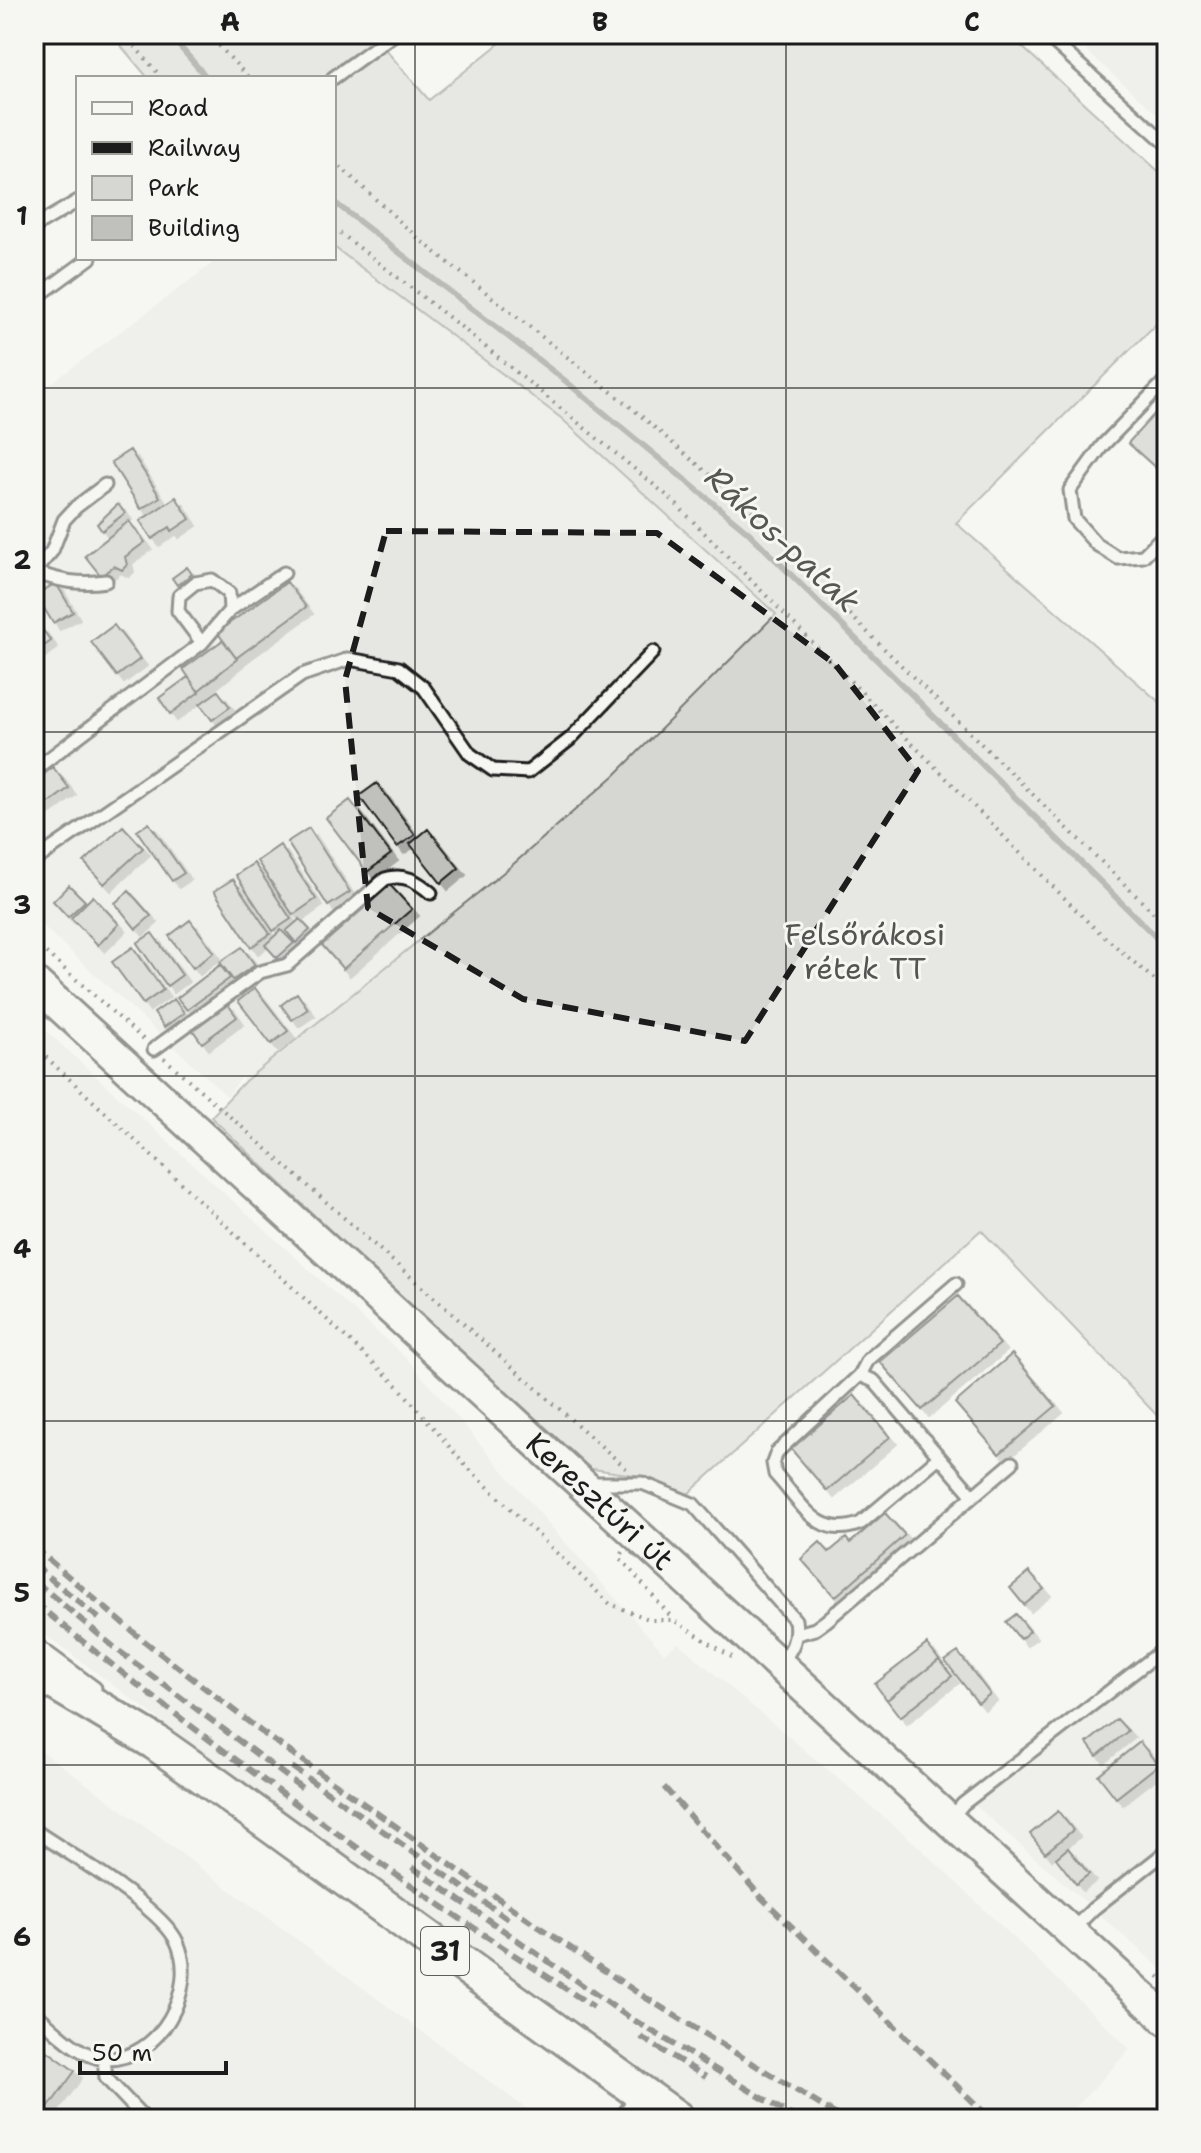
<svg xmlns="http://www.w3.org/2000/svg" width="1201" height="2153" font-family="'Shantell Sans',sans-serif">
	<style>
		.built { fill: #e6e6e2 }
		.green { fill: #d6d6d2; stroke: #797977; stroke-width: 2 }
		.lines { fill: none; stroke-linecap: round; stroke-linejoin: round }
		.stream { stroke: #727271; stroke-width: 6 }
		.building { fill: #c0c0bd; stroke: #1c1c1c; stroke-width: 2; filter: url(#shadow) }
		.lane-casing { stroke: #1c1c1c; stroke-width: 17 }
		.street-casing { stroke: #1c1c1c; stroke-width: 28 }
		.secondary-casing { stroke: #1c1c1c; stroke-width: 36 }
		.primary-casing { stroke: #1c1c1c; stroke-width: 40 }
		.path { stroke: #1c1c1c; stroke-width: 4; stroke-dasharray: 2 6; stroke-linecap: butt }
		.lane { stroke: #f6f6f2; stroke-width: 11 }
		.street { stroke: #f6f6f2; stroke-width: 22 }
		.secondary { stroke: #f6f6f2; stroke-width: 30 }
		.primary { stroke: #f6f6f2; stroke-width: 34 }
		.rail { stroke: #1c1c1c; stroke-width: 6; stroke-dasharray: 12 6; stroke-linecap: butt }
		.marked { fill: none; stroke: #1c1c1c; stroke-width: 6; stroke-dasharray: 16 10; stroke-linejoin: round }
		.grid { fill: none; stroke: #1c1c1c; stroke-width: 2; stroke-opacity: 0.55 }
		.labels { text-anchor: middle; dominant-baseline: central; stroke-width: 6; stroke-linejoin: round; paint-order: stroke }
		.shield { fill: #f6f6f2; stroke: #5d5d5c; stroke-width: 2 }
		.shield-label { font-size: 28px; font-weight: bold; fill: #1c1c1c }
		.park-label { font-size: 30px; fill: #545453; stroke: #f6f6f2 }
		.street-label { font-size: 30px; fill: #1c1c1c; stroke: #f6f6f2 }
		.water-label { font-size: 32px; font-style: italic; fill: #565654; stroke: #f6f6f2 }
		.neatline { fill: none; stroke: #1c1c1c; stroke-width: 3 }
		.grid-label { font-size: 26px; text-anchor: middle; font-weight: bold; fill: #1c1c1c }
	</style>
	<defs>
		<filter id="shadow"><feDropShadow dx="7" dy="7" stdDeviation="0" flood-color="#0004"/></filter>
	</defs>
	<rect width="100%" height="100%" fill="#f6f6f2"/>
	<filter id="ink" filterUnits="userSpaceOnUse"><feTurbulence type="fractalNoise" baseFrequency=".0125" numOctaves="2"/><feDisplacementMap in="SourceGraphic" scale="16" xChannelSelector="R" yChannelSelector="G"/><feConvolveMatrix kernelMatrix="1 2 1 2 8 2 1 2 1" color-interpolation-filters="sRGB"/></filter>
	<g filter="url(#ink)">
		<!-- built -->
		<path class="built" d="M1068 34H1167V123L1071 37Z
			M334 247 561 418 776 614 615 775 510 867 245 1081 241 1078 227 1096 34 918V396L220 258H334Z
			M34 1020 407 1359 561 1538 664 1653 678 1643 919 1847 1130 2049 1065 2119H712L539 1993 342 1856 34 1626Z
			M1167 1656V1974L975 1805Z
			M34 1745 540 2119H34Z"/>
		<!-- green -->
		<path class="green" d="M111 34H372L429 100 511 34H1008L1167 179V313L956 523 1167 709V1421L1164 1423 981 1230 688 1494 641 1476 579 1467 211 1117 245 1081 510 867 615 775 776 614 561 418 334 247V78H148Z"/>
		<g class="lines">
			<!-- stream -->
			<path class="stream" d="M169 34 207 78
				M334 202 563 379 748 532 1167 948"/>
		</g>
		<!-- building -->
		<path class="building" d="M1167 400V478L1128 443Z
			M130 450 160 497 141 509 111 462Z
			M176 497 190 519 172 531 170 527 152 539 140 521Z
			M118 504 125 513 102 531 97 524Z
			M129 521 145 542 125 557 127 565 122 570 114 566 101 576 85 556Z
			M187 567 192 574 177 585 172 578Z
			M287 582 306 607 236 658 217 632Z
			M56 583 73 612 53 623 36 595Z
			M114 625 140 659 117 676 91 642Z
			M40 626 51 641 34 653V630Z
			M223 640 237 659 198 691 183 669Z
			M188 677 199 692 170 714 159 698Z
			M218 691 230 707 212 720 200 704Z
			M53 767 69 788 34 814V782Z
			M377 783 415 835 397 847 359 796Z
			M350 800 391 854 367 872 326 818Z
			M149 823 184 873 172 881 137 831Z
			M123 826 143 848 104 884 84 862Z
			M309 828 350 892 328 906 287 842Z
			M428 829 459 868 441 883 410 844Z
			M280 845 316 899 293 915 257 861Z
			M254 863 291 919 273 931 236 875Z
			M233 879 270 934 251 947 214 891Z
			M69 885 85 901 68 917 53 901Z
			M390 885 412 909 343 969 322 945Z
			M129 891 151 916 136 929 115 903Z
			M93 896 119 924 98 945 71 918Z
			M300 919 310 930 296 943 286 931Z
			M190 920 214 952 193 968 169 936Z
			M281 930 294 943 277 958 265 945Z
			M152 933 182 975 167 986 137 943Z
			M133 947 163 990 143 1004 112 962Z
			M242 947 255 965 233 980 220 962Z
			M220 965 230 978 187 1010 177 998Z
			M255 988 288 1031 271 1044 238 1001Z
			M297 993 308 1009 292 1020 281 1005Z
			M174 999 184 1013 164 1027 154 1013Z
			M227 1003 237 1017 202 1043 192 1029Z
			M958 1296 1000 1344 922 1410 880 1362Z
			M1012 1354 1056 1406 999 1454 955 1403Z
			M854 1395 890 1437 827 1491 791 1449Z
			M885 1513 905 1535 835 1597 801 1559 820 1542 829 1552 846 1538 850 1543Z
			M1029 1572 1044 1589 1024 1605 1010 1588Z
			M1016 1614 1030 1631 1020 1639 1006 1622Z
			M927 1644 939 1660 887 1700 875 1684Z
			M958 1652 990 1694 978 1703 945 1661Z
			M939 1660 952 1676 900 1717 887 1700Z
			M1167 1675V1691L1163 1694 1156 1685Z
			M1117 1719 1128 1731 1097 1756 1087 1743Z
			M1140 1742 1158 1765 1116 1798 1098 1775Z
			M1058 1811 1073 1830 1045 1853 1030 1834Z
			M1068 1848 1089 1874 1076 1884 1056 1858Z
			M34 2041 75 2071 40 2119H34Z"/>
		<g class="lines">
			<!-- lane casing -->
			<g class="lane-casing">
				<path id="lane" d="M1045 34 1167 144
					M333 78 394 34
					M34 227 78 201
					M34 299 90 258
					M1167 379 1102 446 1070 490 1074 519 1096 544 1118 558 1143 556 1167 532
					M105 485 76 507 64 520 52 551 34 572C59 581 80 585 106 581
					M202 643 178 611 179 596 195 583 212 580 229 593 230 610
					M34 770 202 643 230 610 284 573
					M34 861 302 675 349 659 399 668 424 688 470 754 493 770 528 772 570 739 653 652
					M154 1049 260 972 287 965 385 879C404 873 417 881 431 893
					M860 1375 874 1381 973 1496
					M939 1457 861 1523C818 1541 802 1503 775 1474L773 1463 777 1452 860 1375 868 1360 956 1284
					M588 1483H642L693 1504 795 1620C798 1640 792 1650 779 1665
					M797 1634 815 1629 826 1621 1012 1463
					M34 1643 95 1688
					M949 1821 963 1804 1167 1647
					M34 1830C69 1854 161 1907 177 1942 199 1989 159 2061 105 2059 79 2057 53 2028 34 2012
					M1072 1930 1093 1909 1167 1851
					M104 2059 106 2078 145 2119"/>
			</g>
			<!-- street casing -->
			<g class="street-casing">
				<path id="street" d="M627 2119 644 2095"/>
			</g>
			<!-- secondary casing -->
			<g class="secondary-casing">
				<g id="secondary">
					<path id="s1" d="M34 982 1167 2020"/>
				</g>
			</g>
			<!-- primary casing -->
			<g class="primary-casing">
				<path id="primary" d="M34 1670 155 1742 213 1783 677 2119"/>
			</g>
			<!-- path -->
			<path class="path" d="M124 34 162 78
				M208 34 249 78
				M334 161 420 240 633 409 776 532 858 623 1167 926
				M334 228 460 326 670 498 1090 924 1167 991
				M34 942 143 1039
				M34 1046 398 1386 464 1464 610 1604 651 1620H673L735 1659
				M164 1058 627 1469
				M623 1552 620 1558 673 1619
				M1158 1976 1167 1984"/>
			<!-- lane -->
			<use href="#lane" class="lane"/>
			<!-- street -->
			<use href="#street" class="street"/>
			<!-- secondary -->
			<use href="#secondary" class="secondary"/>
			<!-- primary -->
			<use href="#primary" class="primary"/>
			<!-- rail -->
			<path class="rail" d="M34 1547 139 1637 263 1733 539 1927 638 1993 843 2119
				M34 1565 102 1621
				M36 1582 115 1648 302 1788
				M34 1602C212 1748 400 1882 594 2007
				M292 1767 508 1919
				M664 1787 761 1897 991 2119
				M412 1867 624 2014 797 2119
				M641 2037 706 2077"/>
		</g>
	</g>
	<!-- marked area -->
	<path d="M0 0H1201V2153H0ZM386 531 657 533 835 664 918 771 745 1041 523 999 368 908 345 680Z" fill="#f6f6f2" fill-opacity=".55" fill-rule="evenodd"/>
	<path class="marked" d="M386 531 657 533 835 664 918 771 745 1041 523 999 368 908 345 680Z"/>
	<!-- grid -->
	<path class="grid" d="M415 34V2119M786 34V2119M34 388H1167M34 732H1167M34 1076H1167M34 1421H1167M34 1765H1167"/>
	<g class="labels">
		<!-- shield labels -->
		<rect class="shield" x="421" y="1927" width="48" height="48" rx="6"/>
		<g class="shield-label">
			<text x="445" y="1951">31</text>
		</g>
		<!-- park labels -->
		<g class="park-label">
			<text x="865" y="934">Felsőrákosi<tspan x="865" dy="34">rétek TT</tspan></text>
		</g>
		<!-- street labels -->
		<g class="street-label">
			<text stroke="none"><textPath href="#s1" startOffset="768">Keresztúri út</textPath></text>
		</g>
		<!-- water labels -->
		<g class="water-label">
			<text transform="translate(783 539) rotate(43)">Rákos-patak</text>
		</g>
	</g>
	<!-- margin -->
	<rect width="1201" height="2153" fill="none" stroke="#f6f6f2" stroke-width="88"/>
	<!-- legend -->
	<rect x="76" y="76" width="260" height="184" fill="#f6f6f2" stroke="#9f9f9c" stroke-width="2"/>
	<rect x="92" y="102" width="40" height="12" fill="#f6f6f2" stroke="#9f9f9c" stroke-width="2"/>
	<text x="148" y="116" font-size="24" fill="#1c1c1c">Road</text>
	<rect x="92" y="142" width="40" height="12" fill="#1c1c1c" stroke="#9f9f9c" stroke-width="2"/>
	<text x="148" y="156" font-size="24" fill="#1c1c1c">Railway</text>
	<rect x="92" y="176" width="40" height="24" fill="#d6d6d2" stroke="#9f9f9c" stroke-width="2"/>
	<text x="148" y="196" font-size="24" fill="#1c1c1c">Park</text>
	<rect x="92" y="216" width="40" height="24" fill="#c0c0bd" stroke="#9f9f9c" stroke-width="2"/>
	<text x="148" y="236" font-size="24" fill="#1c1c1c">Building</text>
	<!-- scale -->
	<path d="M80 2061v12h146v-12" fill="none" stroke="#1c1c1c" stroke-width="4"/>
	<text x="92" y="2061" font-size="24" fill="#1c1c1c" stroke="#f6f6f2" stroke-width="6" paint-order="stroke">50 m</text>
	<rect x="44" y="44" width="1113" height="2065" class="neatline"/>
	<g class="grid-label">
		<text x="230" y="31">A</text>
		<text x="600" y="31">B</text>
		<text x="972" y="31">C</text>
		<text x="22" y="225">1</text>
		<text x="22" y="569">2</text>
		<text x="22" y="914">3</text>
		<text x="22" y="1258">4</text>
		<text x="22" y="1602">5</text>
		<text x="22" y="1946">6</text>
	</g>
</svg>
